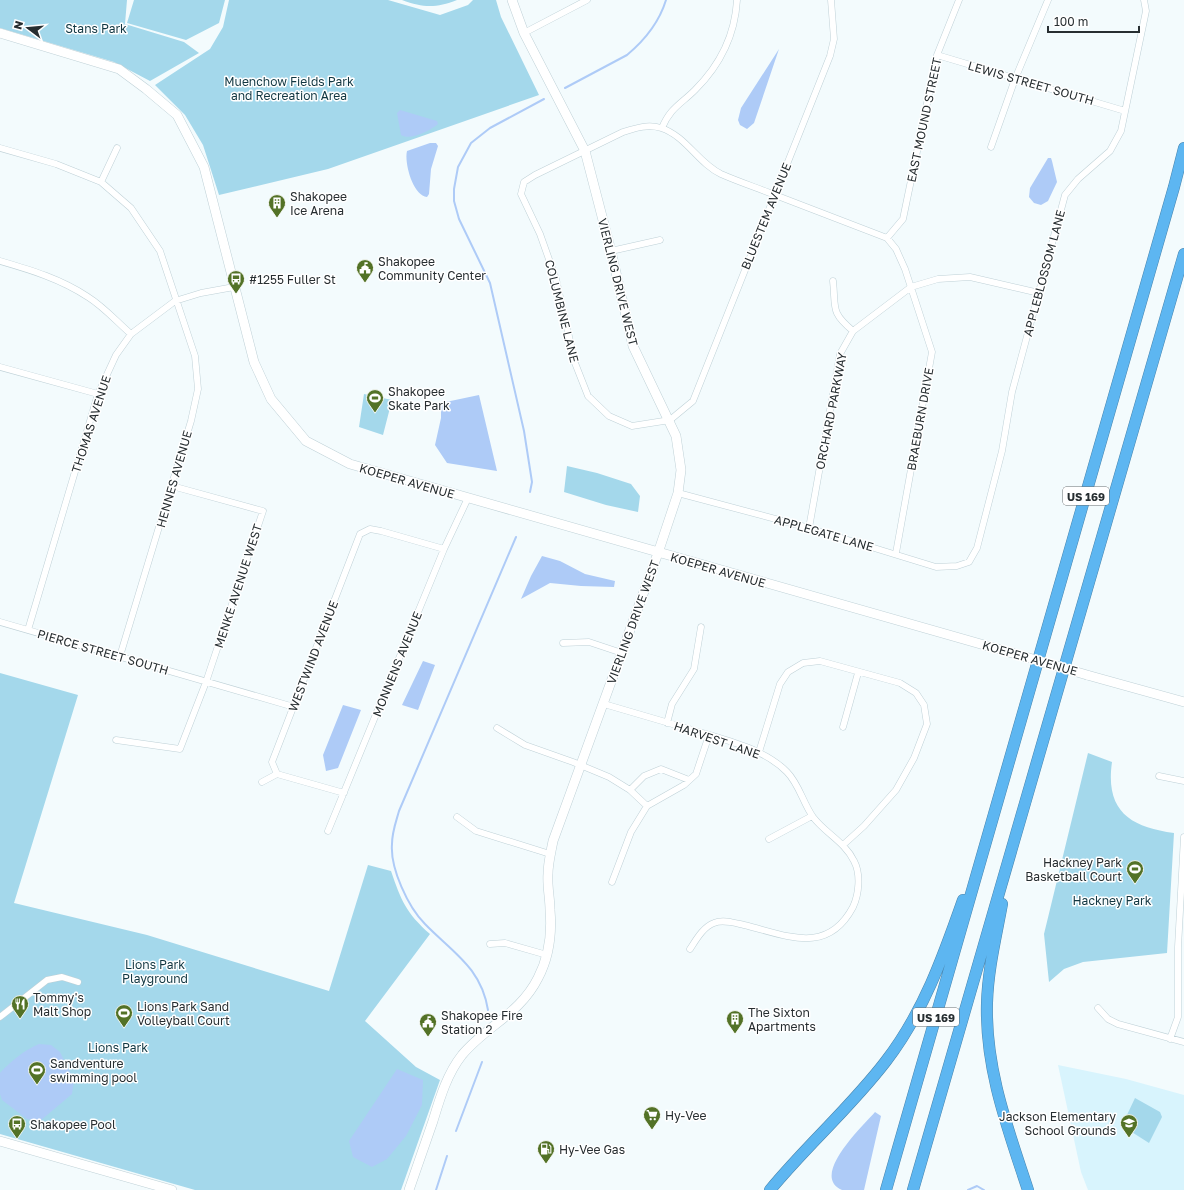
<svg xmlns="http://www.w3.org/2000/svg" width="1184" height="1190" font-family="'Golos Text',sans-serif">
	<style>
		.built { fill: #d8f4fd }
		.green { fill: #a4d8eb }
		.water { fill: #aecbf7 }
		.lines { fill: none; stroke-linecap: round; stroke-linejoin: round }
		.stream { stroke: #aecbf7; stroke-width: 2 }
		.street-casing { stroke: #bfd1d7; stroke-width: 7 }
		.secondary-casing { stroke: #bfd1d7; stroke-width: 10 }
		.highway-casing { stroke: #4a86ae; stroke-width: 12 }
		.street { stroke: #fff; stroke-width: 6 }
		.secondary { stroke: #fff; stroke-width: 9 }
		.highway { stroke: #5db6f1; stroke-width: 11 }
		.secondary-bridge-casing { stroke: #bfd1d7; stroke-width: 10; stroke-linecap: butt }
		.secondary-bridge { stroke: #fff; stroke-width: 9 }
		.labels { text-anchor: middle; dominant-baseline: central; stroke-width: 3; stroke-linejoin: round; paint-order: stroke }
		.shield { fill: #fff; stroke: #686d6f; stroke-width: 1 }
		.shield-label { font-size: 11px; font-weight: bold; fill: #272e31 }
		.park-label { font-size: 12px; fill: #113742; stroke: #fff }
		.street-label { font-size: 12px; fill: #272e31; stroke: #fff }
		.poi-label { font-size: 12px; fill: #272e31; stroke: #fff; text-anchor: start }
	</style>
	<rect width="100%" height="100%" fill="#f3fbfd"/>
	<!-- built -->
	<path class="built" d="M1058 1065 1126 1079 1184 1095V1190H1088L1081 1172Z"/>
	<!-- green -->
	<path class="green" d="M0 0H127L125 24 184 42 199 53 150 81 114 62 0 28Z
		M134 0H225L219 23 186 40 127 23Z
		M229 0H388L440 15 468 5 473 0H496L501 17 539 95 328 169 219 195 203 145 185 115 155 85 210 49 223 27Z
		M402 0H457C436 8 424 8 402 0Z
		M364 394 392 400 383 435 359 427Z
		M567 466 597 473 631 484 640 496 638 512 606 505 564 492Z
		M0 673 78 695 14 903 147 935 329 991 368 865 391 871C401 900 406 913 430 934L365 1021 416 1067 440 1080 401 1190H195L0 1134Z
		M1088 753 1112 762C1105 811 1130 827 1174 833L1167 953 1083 962 1064 969 1049 982 1044 934Z
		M1135 1098 1160 1112 1162 1117 1149 1143 1127 1129 1126 1117Z"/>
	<!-- water -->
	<path class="water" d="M779 49 754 123 747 129 740 125 738 120 741 108Z
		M400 110 437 121 438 124C431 130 410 141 401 135L397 113Z
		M430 143H436L438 146 431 169 429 194 427 197C413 196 404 163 407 151Z
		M1048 158H1051L1052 161 1057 182 1048 201 1041 205 1034 203 1029 197 1030 188Z
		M479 395 497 471 447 463 435 445 441 418V403Z
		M542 556 560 561 585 574 615 581 614 587 581 586 550 583 521 599 531 576Z
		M423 661 435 665 418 710 402 705Z
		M343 705 361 710 338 768 326 771 323 755Z
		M39 1044 51 1045 60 1052 74 1080 72 1094 40 1121 27 1119 2 1100 0 1094V1073C11 1061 23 1051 39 1044Z
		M397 1069 423 1080 422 1105 406 1136 387 1159 372 1167 353 1157 349 1141Z
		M875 1112 881 1116 864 1190C858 1190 848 1190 842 1190 809 1176 864 1125 875 1112Z"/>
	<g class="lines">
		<!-- stream -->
		<path class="stream" d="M565 88 627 55C645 40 659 23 666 0
			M530 492 532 482 524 431 490 283 459 219 454 201V189L458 167 471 143 490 128 544 99
			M488 1010C481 967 452 952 425 924 408 907 390 868 392 844 392 832 396 822 399 811L516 537
			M456 1131 482 1062
			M436 1190 447 1156
			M968 1190 977 1186 984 1190"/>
		<!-- street casing -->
		<g class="street-casing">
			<path id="street" d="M831 0 834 39 830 56 693 401 670 420 632 426 609 416 588 396 575 363 556 279 540 234 521 194 524 182 535 175 623 132C636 128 648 124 661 128 686 136 698 163 721 174 739 182 758 188 775 195 812 209 850 224 887 238L896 249 905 269 932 352 896 553
				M524 33 587 0
				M937 55 1125 111
				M662 128C670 108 681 104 695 90 720 65 735 35 737 0
				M991 147 1015 79 1048 0
				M0 148 56 164 101 182 131 208 160 251 195 356 198 389 191 421 120 656
				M101 182 117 148
				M887 238 903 219 937 55 959 0
				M611 251 660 240
				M0 261C31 270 61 279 88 297 104 307 117 322 131 334
				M833 281C836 308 830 312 853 331
				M0 367 98 394
				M678 493 809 528 936 567 957 566 969 562 977 548 1002 451 1012 392 1065 195 1078 179 1110 151 1121 131 1146 11 1144 0
				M809 528 840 354 853 331 911 287 938 279 970 277 1039 293
				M0 622 294 707
				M28 630 98 394 116 355 131 334 175 301 201 293 234 287
				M563 643 589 642 622 653
				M604 704C631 712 658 720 686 728 718 738 763 747 787 772 799 784 803 803 813 817 825 833 845 842 854 861 861 874 859 894 853 907 827 956 786 935 744 925 735 923 723 919 714 923 703 927 696 940 690 949
				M667 723 672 704 694 669 701 627
				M843 727 858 673
				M497 728 525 745 573 762 609 777 630 790 647 806
				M116 740 180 749 206 682 263 511 172 486
				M759 752 780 684 788 672 803 663 820 661 900 683 916 693 924 705 927 724 914 758 896 790 864 826 843 845
				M277 774 344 793
				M1159 776 1184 781
				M262 782 277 774 272 762 360 534 370 529 381 531 444 549
				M630 790 644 776 661 769 689 780
				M457 817 476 831 550 854
				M328 831 444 549 468 498
				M769 839 812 816
				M612 882 631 832 647 806 684 785 696 774 709 735
				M490 944 505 943 547 955
				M1098 1008 1108 1019 1118 1024 1184 1042
				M0 1017 47 980 62 977 78 982
				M1170 1039 1178 1017V947L1184 837"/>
		</g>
		<!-- secondary casing -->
		<g class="secondary-casing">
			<path id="secondary" d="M0 33 119 69 146 89 177 115 204 167 254 362 271 399 306 441 350 464 1019 655
				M1087 675 1184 702
				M0 1141 172 1190
				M409 1190C417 1167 425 1144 433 1121 440 1098 447 1074 462 1055 486 1026 520 1014 538 978 549 957 552 933 550 910 550 898 547 886 548 874 548 863 551 852 553 841L658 553 678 493 681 470 676 436 633 346 611 251 585 151 524 33 512 0"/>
		</g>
		<!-- highway casing -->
		<g class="highway-casing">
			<path id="highway" d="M1002 904C996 937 988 969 987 1003 985 1069 1008 1129 1028 1190
				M770 1190C807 1145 851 1107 886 1061 923 1013 943 957 963 900
				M886 1190 1174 187 1184 148
				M913 1190 1184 254"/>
		</g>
		<!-- street -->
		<use href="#street" class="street"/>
		<!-- secondary -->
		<use href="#secondary" class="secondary"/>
		<!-- highway -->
		<use href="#highway" class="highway"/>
		<!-- secondary-bridge casing -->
		<g class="secondary-bridge-casing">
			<path id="secondary-bridge" d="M1019 655 1087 675"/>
		</g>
		<!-- secondary-bridge -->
		<use href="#secondary-bridge" class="secondary-bridge"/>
	</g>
	<!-- icons -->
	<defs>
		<g id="building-pin" transform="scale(0.9)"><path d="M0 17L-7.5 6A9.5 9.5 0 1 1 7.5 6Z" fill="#537227" stroke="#fff"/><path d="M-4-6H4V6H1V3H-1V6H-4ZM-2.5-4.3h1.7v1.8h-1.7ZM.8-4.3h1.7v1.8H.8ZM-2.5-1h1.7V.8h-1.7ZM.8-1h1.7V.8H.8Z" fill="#fff"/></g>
		<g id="civic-pin" transform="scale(0.9)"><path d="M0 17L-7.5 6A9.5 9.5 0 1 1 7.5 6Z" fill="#537227" stroke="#fff"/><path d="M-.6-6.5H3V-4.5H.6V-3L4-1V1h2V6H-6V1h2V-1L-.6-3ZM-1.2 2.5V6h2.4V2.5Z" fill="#fff"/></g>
		<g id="bus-pin" transform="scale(0.9)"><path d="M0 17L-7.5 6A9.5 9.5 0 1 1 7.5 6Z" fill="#537227" stroke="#fff"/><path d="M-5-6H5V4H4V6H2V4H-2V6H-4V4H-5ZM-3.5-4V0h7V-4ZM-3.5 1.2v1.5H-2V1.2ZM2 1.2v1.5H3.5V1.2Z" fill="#fff"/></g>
		<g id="stadium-pin" transform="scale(0.9)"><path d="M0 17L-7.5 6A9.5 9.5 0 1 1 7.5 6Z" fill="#537227" stroke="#fff"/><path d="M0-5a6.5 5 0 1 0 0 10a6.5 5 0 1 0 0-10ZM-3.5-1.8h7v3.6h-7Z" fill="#fff"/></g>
		<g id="restaurant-pin" transform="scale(0.9)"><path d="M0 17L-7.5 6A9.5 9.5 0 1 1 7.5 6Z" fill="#537227" stroke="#fff"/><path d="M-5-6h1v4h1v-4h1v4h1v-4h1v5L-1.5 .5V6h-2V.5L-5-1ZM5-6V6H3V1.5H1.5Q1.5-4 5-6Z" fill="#fff"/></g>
		<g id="supermarket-pin" transform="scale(0.9)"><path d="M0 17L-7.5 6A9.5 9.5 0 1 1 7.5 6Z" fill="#537227" stroke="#fff"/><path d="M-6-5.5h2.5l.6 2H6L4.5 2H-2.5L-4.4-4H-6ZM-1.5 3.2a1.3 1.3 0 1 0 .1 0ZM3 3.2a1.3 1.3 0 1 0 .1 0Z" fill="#fff"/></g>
		<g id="school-pin" transform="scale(0.9)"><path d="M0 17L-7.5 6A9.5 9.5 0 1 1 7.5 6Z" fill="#537227" stroke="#fff"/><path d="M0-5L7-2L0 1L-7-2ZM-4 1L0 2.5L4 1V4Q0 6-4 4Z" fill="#fff"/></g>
		<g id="fuel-pin" transform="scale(0.9)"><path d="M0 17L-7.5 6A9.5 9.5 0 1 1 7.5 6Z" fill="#537227" stroke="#fff"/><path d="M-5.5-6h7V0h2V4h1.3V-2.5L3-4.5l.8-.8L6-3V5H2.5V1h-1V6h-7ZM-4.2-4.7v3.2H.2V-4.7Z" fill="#fff"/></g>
	</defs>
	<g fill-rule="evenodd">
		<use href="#building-pin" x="277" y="203"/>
		<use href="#civic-pin" x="365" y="268"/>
		<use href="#bus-pin" x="236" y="279"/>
		<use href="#stadium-pin" x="375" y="398"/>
		<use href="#stadium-pin" x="1135" y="869"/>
		<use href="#restaurant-pin" x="20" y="1004"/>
		<use href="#stadium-pin" x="124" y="1013"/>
		<use href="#building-pin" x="735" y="1019"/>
		<use href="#civic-pin" x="428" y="1022"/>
		<use href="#stadium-pin" x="37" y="1070"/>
		<use href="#supermarket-pin" x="652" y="1115"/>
		<use href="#school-pin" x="1129" y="1123"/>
		<use href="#bus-pin" x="17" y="1124"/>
		<use href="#fuel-pin" x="546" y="1149"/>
	</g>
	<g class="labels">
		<!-- shield labels -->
		<g class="shield">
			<rect x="1063" y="487" width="46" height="18" rx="3"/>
			<rect x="913" y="1008" width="46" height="18" rx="3"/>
		</g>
		<g class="shield-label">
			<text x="1086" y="496">US 169</text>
			<text x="936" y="1017">US 169</text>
		</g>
		<!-- park labels -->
		<g class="park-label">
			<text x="96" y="28">Stans Park</text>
			<text x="289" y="81">Muenchow Fields Park<tspan x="289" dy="14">and Recreation Area</tspan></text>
			<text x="1112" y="900">Hackney Park</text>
			<text x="155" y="964">Lions Park<tspan x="155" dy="14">Playground</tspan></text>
			<text x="118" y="1047">Lions Park</text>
		</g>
		<!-- street labels -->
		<g class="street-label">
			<text transform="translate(1031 83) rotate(16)">LEWIS STREET SOUTH</text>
			<text transform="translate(924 120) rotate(-78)">EAST MOUND STREET</text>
			<text transform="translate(766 216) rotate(-68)">BLUESTEM AVENUE</text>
			<text transform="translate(1044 273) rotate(-75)">APPLEBLOSSOM LANE</text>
			<text transform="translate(618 282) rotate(76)">VIERLING DRIVE WEST</text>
			<text transform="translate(562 311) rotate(76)">COLUMBINE LANE</text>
			<text transform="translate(831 411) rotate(-79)">ORCHARD PARKWAY</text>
			<text transform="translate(920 419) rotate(-80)">BRAEBURN DRIVE</text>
			<text transform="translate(91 424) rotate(-72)">THOMAS AVENUE</text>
			<text transform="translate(174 479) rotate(-74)">HENNES AVENUE</text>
			<text transform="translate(407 481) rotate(16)">KOEPER AVENUE</text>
			<text transform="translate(824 533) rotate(16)">APPLEGATE LANE</text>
			<text transform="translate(718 570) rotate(16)">KOEPER AVENUE</text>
			<text transform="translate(238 586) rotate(-72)">MENKE AVENUE WEST</text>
			<text transform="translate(633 622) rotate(-70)">VIERLING DRIVE WEST</text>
			<text transform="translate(103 652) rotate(16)">PIERCE STREET SOUTH</text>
			<text transform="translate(313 656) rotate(-69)">WESTWIND AVENUE</text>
			<text transform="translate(1030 658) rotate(16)">KOEPER AVENUE</text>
			<text transform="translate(397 664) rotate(-68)">MONNENS AVENUE</text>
			<text transform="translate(717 740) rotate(19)">HARVEST LANE</text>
		</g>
		<!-- poi labels -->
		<g class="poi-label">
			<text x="290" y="196">Shakopee<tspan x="290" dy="14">Ice Arena</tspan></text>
			<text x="378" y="261">Shakopee<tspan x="378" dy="14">Community Center</tspan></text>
			<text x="249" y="279">#1255 Fuller St</text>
			<text x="388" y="391">Shakopee<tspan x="388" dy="14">Skate Park</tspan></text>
			<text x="1122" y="862" text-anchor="end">Hackney Park<tspan x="1122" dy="14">Basketball Court</tspan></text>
			<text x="33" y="997">Tommy's<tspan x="33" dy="14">Malt Shop</tspan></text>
			<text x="137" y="1006">Lions Park Sand<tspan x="137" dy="14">Volleyball Court</tspan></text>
			<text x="748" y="1012">The Sixton<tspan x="748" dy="14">Apartments</tspan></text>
			<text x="441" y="1015">Shakopee Fire<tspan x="441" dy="14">Station 2</tspan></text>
			<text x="50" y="1063">Sandventure<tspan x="50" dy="14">swimming pool</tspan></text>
			<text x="665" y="1115">Hy-Vee</text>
			<text x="1116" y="1116" text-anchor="end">Jackson Elementary<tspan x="1116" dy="14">School Grounds</tspan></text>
			<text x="30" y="1124">Shakopee Pool</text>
			<text x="559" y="1149">Hy-Vee Gas</text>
		</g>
	</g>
	<!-- north arrow -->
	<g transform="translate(28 28) rotate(286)" stroke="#ffffff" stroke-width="3" paint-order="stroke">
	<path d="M0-3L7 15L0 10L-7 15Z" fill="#272e31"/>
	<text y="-6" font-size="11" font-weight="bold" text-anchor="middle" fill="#272e31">N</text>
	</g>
	<!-- scale -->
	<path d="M1048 26v6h91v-6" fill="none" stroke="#272e31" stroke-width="2"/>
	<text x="1054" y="26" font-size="12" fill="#272e31" stroke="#ffffff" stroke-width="3" paint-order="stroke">100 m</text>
</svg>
